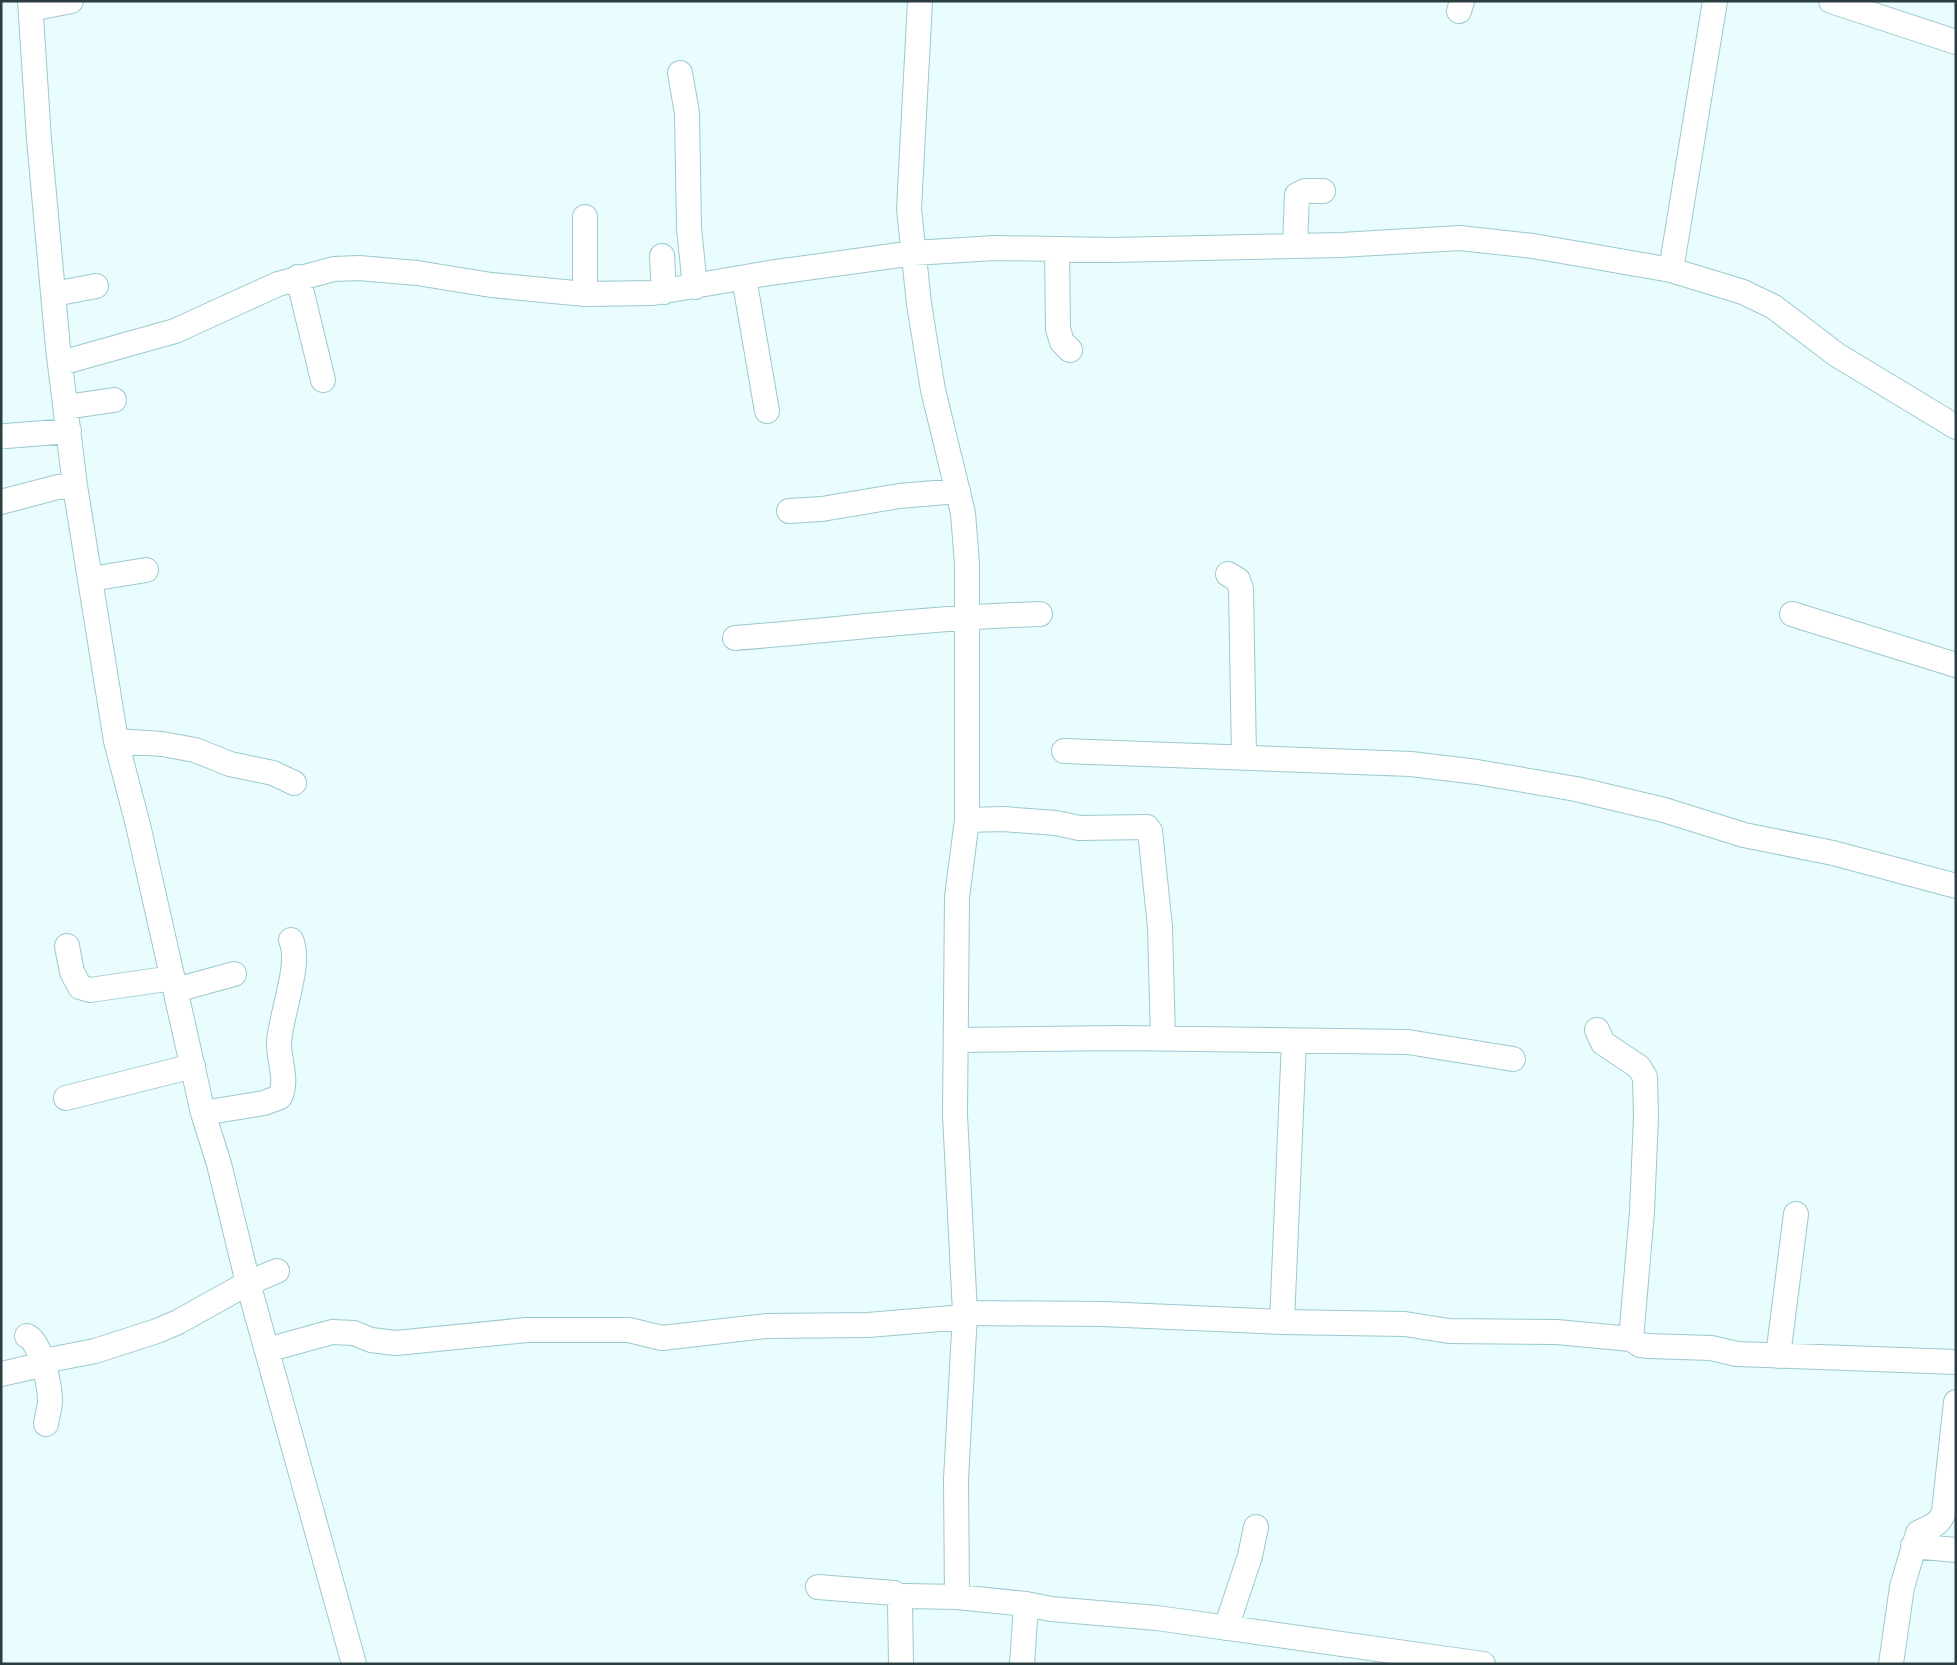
<svg xmlns="http://www.w3.org/2000/svg" width="1957" height="1665" font-family="'Exo 2',sans-serif">
	<style>
		.lines { fill: none; stroke-linecap: round; stroke-linejoin: round }
		.minor-casing { stroke: #9bc9cf; stroke-width: 26 }
		.minor { stroke: #fff; stroke-width: 24 }
	</style>
	<rect width="100%" height="100%" fill="#e9fcfe"/>
	<g class="lines">
		<!-- minor casing -->
		<g class="minor-casing">
			<path id="minor" d="M30 1 39 139 58 348 75 486 116 741 138 825 203 1113 219 1164 248 1283 354 1664
				M920 1 909 209 919 304 933 390 963 513 967 564V820L957 897 955 1115 965 1313 956 1479 957 1597
				M1831 1 1956 42
				M31 9 71 1
				M1459 11 1462 1
				M680 73 687 113 689 228 695 287
				M1295 245 1297 195 1305 191H1323
				M1057 249 1058 329 1062 342 1070 350
				M662 256 664 292
				M1671 270 1715 1
				M298 277 323 380
				M744 278 767 411
				M54 294 96 286
				M585 294V217
				M61 363 175 331 278 284 334 269 359 268 417 273 491 285 585 294 653 293 769 273 914 253 994 248 1113 250 1341 245 1460 238 1533 246 1671 270 1743 292 1774 307 1837 355 1956 427
				M66 407 114 400
				M6 436 69 431
				M1 502 58 487 75 486
				M789 511 822 509 899 496 958 491
				M1228 574 1238 580 1241 589 1244 757
				M91 579 146 570
				M1792 614 1956 665
				M735 638C837 630 938 617 1040 614
				M116 741 162 744 195 750 230 764 273 773 294 783
				M1064 751 1411 764 1477 772 1576 789 1664 810 1744 835 1833 853 1956 886
				M967 820 1003 819 1056 823 1079 828 1147 827 1150 831 1160 927 1163 1039
				M67 946 72 972 80 987 90 990 173 978
				M176 990 234 974
				M1597 1030 1603 1043 1639 1067 1645 1077 1646 1116 1642 1212 1631 1339
				M956 1040 1119 1038 1408 1042 1513 1059
				M66 1098 193 1066
				M203 1113 264 1103 280 1097C288 1080 279 1062 279 1043 280 1016 302 964 291 940
				M965 1313 1103 1314 1282 1322 1405 1324 1449 1331 1557 1332 1631 1339 1640 1345 1649 1346 1711 1348 1737 1354 1956 1362
				M1282 1322 1294 1041
				M27 1336C41 1342 50 1386 50 1401 50 1408 47 1416 46 1424
				M267 1350 332 1332 354 1333 371 1340 396 1343 527 1330H629L662 1338 766 1326 868 1325 964 1317
				M1778 1356 1796 1214
				M1 1374 32 1367 54 1359 95 1351 157 1331 178 1322 248 1283 277 1271
				M1913 1546 1956 1550
				M818 1587 894 1593 902 1598
				M1226 1628 1250 1556 1256 1527
				M901 1664 900 1604 902 1598 906 1596 957 1597 1026 1604 1051 1609 1157 1618 1483 1664
				M1022 1664 1026 1604
				M1891 1664 1902 1587 1918 1533C1929 1527 1939 1526 1944 1512L1956 1402"/>
		</g>
		<!-- minor -->
		<use href="#minor" class="minor"/>
	</g>
	<!-- border -->
	<rect width="1957" height="1665" fill="none" stroke="#2b3d40" stroke-width="5"/>
</svg>
